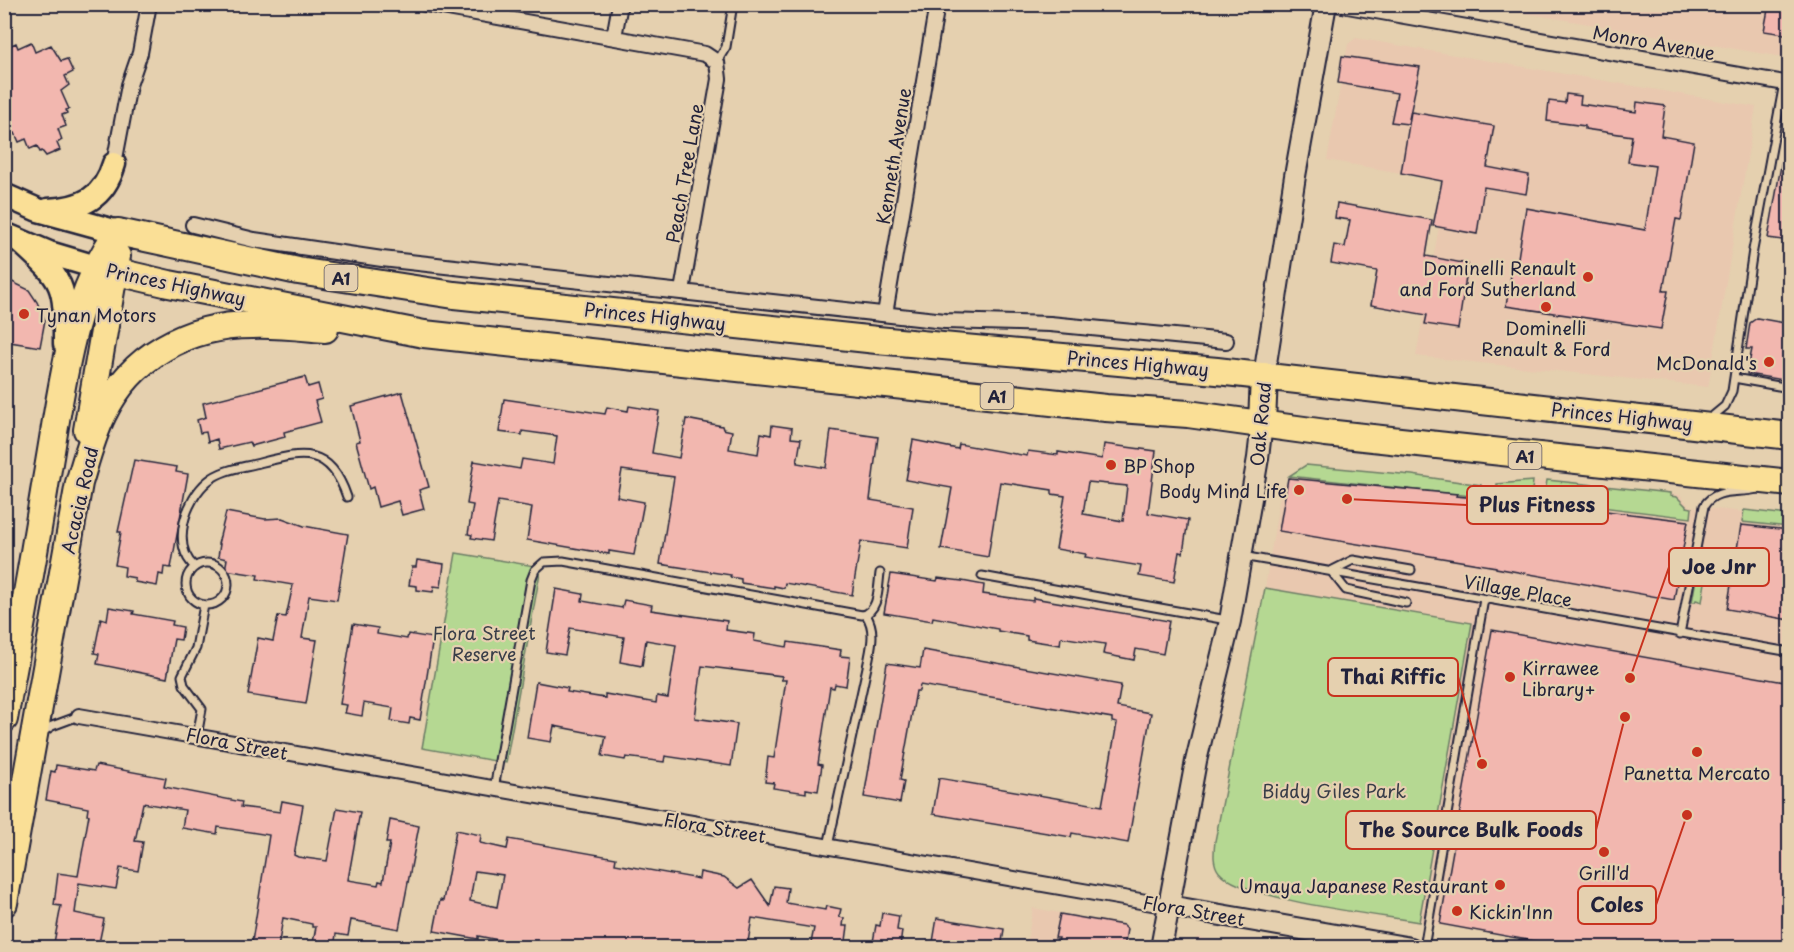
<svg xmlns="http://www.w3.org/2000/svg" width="1794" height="952" font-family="'Playpen Sans',sans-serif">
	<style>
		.built { fill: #e9c8af }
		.green { fill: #b5d892; stroke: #6c7d66; stroke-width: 1.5 }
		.building { fill: #f2b7af; stroke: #22223b; stroke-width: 1.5; fill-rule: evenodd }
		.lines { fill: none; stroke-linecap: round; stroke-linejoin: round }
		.lane-casing { stroke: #22223b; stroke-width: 11 }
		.street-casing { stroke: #22223b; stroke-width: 18 }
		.secondary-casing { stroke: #22223b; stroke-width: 24 }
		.primary-casing { stroke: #22223b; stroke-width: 27 }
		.highway-casing { stroke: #22223b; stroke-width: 30 }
		.lane { stroke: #e5d0af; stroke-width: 7 }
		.street { stroke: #e5d0af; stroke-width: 14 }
		.secondary { stroke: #e5d0af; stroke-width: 20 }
		.primary { stroke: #fadf96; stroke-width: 22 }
		.highway { stroke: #fadf96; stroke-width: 26 }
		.poi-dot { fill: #c8321e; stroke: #e5d0af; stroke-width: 2 }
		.labels { text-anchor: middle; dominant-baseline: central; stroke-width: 4.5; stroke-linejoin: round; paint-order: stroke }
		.shield { fill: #e5d0af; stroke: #5c565e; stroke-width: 1.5 }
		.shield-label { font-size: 16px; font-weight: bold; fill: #22223b }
		.street-label { font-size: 18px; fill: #22223b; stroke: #e5d0af }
		.poi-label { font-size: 18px; fill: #22223b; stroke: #e5d0af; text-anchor: end }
		.park-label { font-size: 18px; fill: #383d48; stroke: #e5d0af }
		.leader { fill: none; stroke: #c8321e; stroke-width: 2 }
		.callout-dot { fill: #c8321e; stroke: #e5d0af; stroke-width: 2 }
		.callout { fill: #e5d0af; stroke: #c8321e; stroke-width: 2 }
		.callout-label { font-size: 20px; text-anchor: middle; font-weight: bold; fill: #22223b }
	</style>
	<rect width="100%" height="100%" fill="#e5d0af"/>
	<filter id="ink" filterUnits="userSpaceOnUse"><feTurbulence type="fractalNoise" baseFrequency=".0167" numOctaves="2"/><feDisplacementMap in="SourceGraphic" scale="12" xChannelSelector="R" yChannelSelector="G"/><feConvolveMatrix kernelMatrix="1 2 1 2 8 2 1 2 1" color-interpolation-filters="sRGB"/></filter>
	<g filter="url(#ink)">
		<!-- built -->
		<path class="built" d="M1477 5H1789V58Z
			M1356 38 1756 107 1708 387 1416 356 1447 181 1327 160 1348 44Z
			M1305 467H1316L1502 486 1550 481 1680 495 1689 506 1789 517V947H1572L1419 922 1472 623 1265 588 1280 496 1283 487 1292 475Z
			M1033 908 1128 926 1124 947 1026 948Z
			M1197 937 1212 940 1258 947H1195Z"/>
		<!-- green -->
		<path class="green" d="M1306 465 1412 475 1481 485V497L1289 476Z
			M1547 480 1670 493V496L1677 497 1687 507 1692 508 1691 518 1544 500Z
			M1533 481 1531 500 1496 496 1497 484Z
			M1744 510 1789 515V527L1742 522Z
			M456 553 541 567 506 763 422 748Z
			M1699 562 1708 563 1702 602 1696 600 1695 602H1692Z
			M1265 588 1472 623 1419 922C1379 915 1242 900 1219 872 1212 863 1214 851 1215 841Z"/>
		<!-- building -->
		<path class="building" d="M1769 4H1790V35L1764 31Z
			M31 42 35 52 51 45 61 61 67 59 73 72 65 76 69 85 61 91 69 109 66 110 67 113 62 115 66 126 58 129 62 140 57 143 60 150 46 156 42 151 40 152 37 146 30 149 26 139 19 142 15 133 11 134 8 127 4 128V48L16 43 18 48Z
			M1342 56 1420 67 1408 124 1391 122 1397 93 1338 83Z
			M1566 94 1581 96 1580 104 1636 112 1637 102 1665 106 1661 136 1694 142 1681 220 1676 219 1663 291H1668L1661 329 1506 306 1513 263 1517 264 1526 208 1645 230 1655 166 1628 162 1632 136 1585 129V126L1547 121 1549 101 1565 103Z
			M1411 112 1494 126 1487 167 1529 175 1526 194 1484 187 1477 234 1433 226 1442 181 1401 173Z
			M1782 160 1790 161V241L1768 238Z
			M1337 203 1432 220 1426 256 1468 264 1458 329 1425 324 1427 315 1371 305 1377 271 1331 263 1334 245 1345 247 1350 220 1335 218Z
			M4 278 29 290 37 302 45 320 40 347 4 341Z
			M1757 318 1790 324V381L1747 374 1752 349H1746L1750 323Z
			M305 377 308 387 318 384 322 399 315 401 321 422 284 432 285 437 251 446 249 442 219 449 217 439 208 442 206 432 200 433 197 420 206 417 203 403Z
			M402 392 429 487 419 490 424 509 402 515 398 501 378 507 373 487 369 489 356 442 360 441 351 406Z
			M504 399 605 414 607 407 628 411 629 406 659 411 652 453 679 458 686 419 722 426 723 429 732 431 729 449 758 454 761 433 771 435 772 425 792 428 791 438 801 439 797 463 826 468 831 430 878 437 870 500 913 507 907 548 861 541 852 595 785 583 784 588 774 586V588L741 583V579L730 577 731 575 660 564 674 477 622 470 617 497 644 502 634 555 609 551V554L527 540 532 507 498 501 491 541 471 538 472 535 468 534 473 505 467 504 474 461 520 469 522 459 553 464 557 436 522 431V435L499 432Z
			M913 440 958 449 959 444 1027 456 1028 451 1058 455V452L1102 459 1104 444 1156 451 1148 513 1188 520 1183 553 1179 552 1174 582 1139 576 1141 566 1085 557 1086 554 1056 549 1065 496 1052 494V490L1000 482 988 557 941 549 952 488 906 480ZM1088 482 1127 486 1123 521 1083 514Z
			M134 460 177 467 176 472 188 474 171 568 164 567 163 575 159 574 157 586 135 582V578L124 576 125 567 115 565 121 532H118Z
			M1288 478 1457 494 1456 496 1507 501V499L1688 521 1674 600 1496 568V567L1279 531Z
			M226 512 265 519 282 518 304 526 348 534 337 600 309 596 302 638 317 640 306 704 248 695 258 638 273 641 278 616 286 617 293 585 257 579 258 575 225 570 227 559 218 557 220 544H218Z
			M1741 525 1790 530V620L1727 609Z
			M417 560 444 564 441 587 434 586 433 592 417 590V586L409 585 412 567H416Z
			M891 574 937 581 938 578 962 581 984 585 983 594 1033 601V598L1169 621 1163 654 1136 649 1134 660 1103 654 1105 644 1061 637 1060 645 1027 640V636L998 631V629L933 617 932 621 884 613Z
			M556 589 583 594 582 601 622 608 624 600 652 605 651 610 727 621 726 630 755 634 754 641 787 647 788 642 841 650 840 656 850 657 846 686 835 684 834 688 830 687 818 764 822 765 818 791 806 789V793L773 788 774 783 765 782 768 757 774 758 786 680H781L782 676 702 666 695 718 737 724 731 766 665 756 664 762 626 757 625 760 602 756 606 736 554 726 551 742 527 738 536 682 568 688 567 692 605 698V694L656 703 657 696 668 698 676 645 646 640 642 666 620 662 624 637 570 628 565 655 546 652Z
			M109 607 134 611 133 614 173 621 172 625 183 627 181 640 174 639 167 678 97 664 99 654 94 653 101 618 107 620Z
			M353 624 378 628 377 634 407 639 408 634 433 638 420 720 410 718 409 724 391 721 393 708 364 703 362 716 345 713 347 705 340 704Z
			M1492 630 1790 683V948H1572L1440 924Z
			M923 650 1121 685 1117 707 1151 713 1128 843 1072 833 1071 837 933 814 939 778 1102 806 1117 723 1112 722V718L1009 700 920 685 919 691H916L900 780 904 781 900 803 864 797 887 663 920 668Z
			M56 765 94 771 96 765 166 778 164 787 242 802 241 807 280 812 282 801 303 805 294 855 298 857 327 861 337 808 360 812 348 880 378 885 379 881 383 882 390 843H386L390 820 419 826 399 929 351 920 348 936 336 934 334 948H312L316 927H312V924L283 918 278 948H251L269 835 218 827 217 834 182 828 185 810 143 803 135 841 143 842 138 871 120 868 116 889 79 883 75 913 104 919 98 948H53L61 906 54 905 58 873 78 876 89 815H87L88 808 46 800 51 771 55 772Z
			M456 830 481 835 480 843 507 849 509 839 616 858 615 864 699 879 700 872 724 877 739 888 752 880 770 906 774 886 788 888 786 903 825 910 826 906 841 909 839 917 844 918 843 926H848L845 948H810L814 928 752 918 747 948H707L674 942 673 948H539L478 936V939L434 931 440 900 443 901ZM475 871 503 875 497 907 470 901Z
			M882 913 899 916 897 930 902 931 900 946 873 942 876 925 880 926Z
			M1060 914 1123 925 1127 929 1124 948H1083L1058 943 1059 938H1055Z
			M937 918 1004 929 1001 948H932Z"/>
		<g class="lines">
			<!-- lane casing -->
			<g class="lane-casing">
				<path id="lane" d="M717 62 726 47 733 4
					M1734 378 1784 387
					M1708 420 1725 406 1732 391 1753 250 1784 83
					M1242 556 1790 652
					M186 584a21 21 0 1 1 42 0a21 21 0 1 1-42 0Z
					M195 567C170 545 186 499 208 481 221 470 239 468 255 464 300 453 329 443 347 497
					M982 576 1227 620
					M1406 603 1346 590 1331 571 1353 560 1411 570
					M1680 634 1704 506C1716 487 1738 494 1757 489
					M41 733 52 726 79 716
					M197 736 202 709 184 685 182 676 196 648 204 605
					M494 789 531 580 535 570 544 562 563 561 862 615C879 612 878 588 880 573
					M828 846 869 658C872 643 875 628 866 615
					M1424 948 1484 599"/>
			</g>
			<!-- street casing -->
			<g class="street-casing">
				<path id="street" d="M425 4 705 54 717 62 719 79 682 291
					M1336 4 1790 84
					M614 37 620 4
					M114 164 129 85 140 53 149 4
					M193 225 254 240 382 259 945 321 1050 324 1226 341
					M885 314 937 4
					M79 716 1169 906"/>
			</g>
			<!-- secondary casing -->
			<g class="secondary-casing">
				<path id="secondary" d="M1264 376 1295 176 1326 4
					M1169 906 1411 948
					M1161 948 1196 761 1230 621 1258 458 1262 423"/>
			</g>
			<!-- primary casing -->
			<g class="primary-casing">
				<path id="primary" d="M4 195 38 210 118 232
					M48 210C83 208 104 198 114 164
					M4 234 49 253 96 267
					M21 242C66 283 65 284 65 344"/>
			</g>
			<!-- highway casing -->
			<g class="highway-casing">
				<path id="highway" d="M118 232 298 271 454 295 877 340 1217 371 1790 436
					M96 267 169 284 424 334 1106 408 1188 414 1326 433 1790 483
					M1262 423 1264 376
					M87 430 117 256
					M4 719C19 640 33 560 46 480 61 399 68 301 118 232
					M4 903 79 483C86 460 92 436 103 414 131 356 188 325 252 325 276 324 301 327 325 329"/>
			</g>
			<!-- lane -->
			<use href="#lane" class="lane"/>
			<!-- street -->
			<use href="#street" class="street"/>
			<!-- secondary -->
			<use href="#secondary" class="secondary"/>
			<!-- primary -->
			<use href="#primary" class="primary"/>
			<!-- highway -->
			<use href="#highway" class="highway"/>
		</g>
	</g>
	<!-- markers -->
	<g class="poi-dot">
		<circle cx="1588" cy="277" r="6"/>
		<circle cx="1546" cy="307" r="6"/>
		<circle cx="24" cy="314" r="6"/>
		<circle cx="1769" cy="362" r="6"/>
		<circle cx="1111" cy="465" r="6"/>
		<circle cx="1299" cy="490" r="6"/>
		<circle cx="1510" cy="677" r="6"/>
		<circle cx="1697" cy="752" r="6"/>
		<circle cx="1604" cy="852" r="6"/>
		<circle cx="1500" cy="885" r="6"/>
		<circle cx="1457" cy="911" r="6"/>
	</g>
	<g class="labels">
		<!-- shield labels -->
		<g class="shield">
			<rect x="324.5" y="265" width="33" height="26" rx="4.5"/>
			<rect x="980.5" y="383" width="33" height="26" rx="4.5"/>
			<rect x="1508.5" y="443" width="33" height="26" rx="4.5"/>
		</g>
		<g class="shield-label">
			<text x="341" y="278">A1</text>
			<text x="997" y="396">A1</text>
			<text x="1525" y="456">A1</text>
		</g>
		<!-- street labels -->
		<g class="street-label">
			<text transform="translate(1654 42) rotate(10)">Monro Avenue</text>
			<text transform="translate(893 156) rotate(-81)">Kenneth Avenue</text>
			<text transform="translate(684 173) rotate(-80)">Peach Tree Lane</text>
			<text transform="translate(176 284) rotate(12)">Princes Highway</text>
			<text transform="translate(655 316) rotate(6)">Princes Highway</text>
			<text transform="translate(1138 363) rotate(5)">Princes Highway</text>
			<text transform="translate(1622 416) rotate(6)">Princes Highway</text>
			<text transform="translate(1260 424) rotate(-85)">Oak Road</text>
			<text transform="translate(79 500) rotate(-77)">Acacia Road</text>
			<text transform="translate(1518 590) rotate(10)">Village Place</text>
			<text transform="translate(237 743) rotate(11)">Flora Street</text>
			<text transform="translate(715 827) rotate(10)">Flora Street</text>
			<text transform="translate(1194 910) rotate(10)">Flora Street</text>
		</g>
		<!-- poi labels -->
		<g class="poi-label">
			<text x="1576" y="267">Dominelli Renault<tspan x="1576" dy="21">and Ford Sutherland</tspan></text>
			<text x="36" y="314" text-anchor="start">Tynan Motors</text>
			<text x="1546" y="327" text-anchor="middle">Dominelli<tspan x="1546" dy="21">Renault &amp; Ford</tspan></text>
			<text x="1757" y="362">McDonald's</text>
			<text x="1123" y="465" text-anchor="start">BP Shop</text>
			<text x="1287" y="490">Body Mind Life</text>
			<text x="1522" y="667" text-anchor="start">Kirrawee<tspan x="1522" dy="21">Library+</tspan></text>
			<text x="1697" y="772" text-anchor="middle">Panetta Mercato</text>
			<text x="1604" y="872" text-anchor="middle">Grill'd</text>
			<text x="1488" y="885">Umaya Japanese Restaurant</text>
			<text x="1469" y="911" text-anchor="start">Kickin'Inn</text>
		</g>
		<!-- park labels -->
		<g class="park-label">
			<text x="484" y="632">Flora Street<tspan x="484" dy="21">Reserve</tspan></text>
			<text x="1334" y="790">Biddy Giles Park</text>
		</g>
	</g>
	<!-- callouts -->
	<path class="leader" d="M1347 499L1467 505M1630 678L1669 567M1482 764L1458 677M1625 717L1596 830M1687 815L1656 905"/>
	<g class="callout-dot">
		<circle cx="1347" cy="499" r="6"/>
		<circle cx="1630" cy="678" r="6"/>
		<circle cx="1482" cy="764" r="6"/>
		<circle cx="1625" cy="717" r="6"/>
		<circle cx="1687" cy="815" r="6"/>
	</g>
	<g class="callout">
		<rect x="1467" y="486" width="141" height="38" rx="6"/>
		<rect x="1669" y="548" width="100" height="38" rx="6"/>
		<rect x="1328" y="658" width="130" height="38" rx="6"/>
		<rect x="1346" y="811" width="250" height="38" rx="6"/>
		<rect x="1578" y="886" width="78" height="38" rx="6"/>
	</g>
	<g class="callout-label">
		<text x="1537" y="512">Plus Fitness</text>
		<text x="1719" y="574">Joe Jnr</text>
		<text x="1393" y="684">Thai Riffic</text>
		<text x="1471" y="837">The Source Bulk Foods</text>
		<text x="1617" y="912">Coles</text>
	</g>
	<!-- margin -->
	<rect width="1794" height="952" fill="none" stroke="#e5d0af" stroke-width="24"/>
	<rect x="12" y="12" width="1770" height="928" fill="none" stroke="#22223b" stroke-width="2" filter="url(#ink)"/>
</svg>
